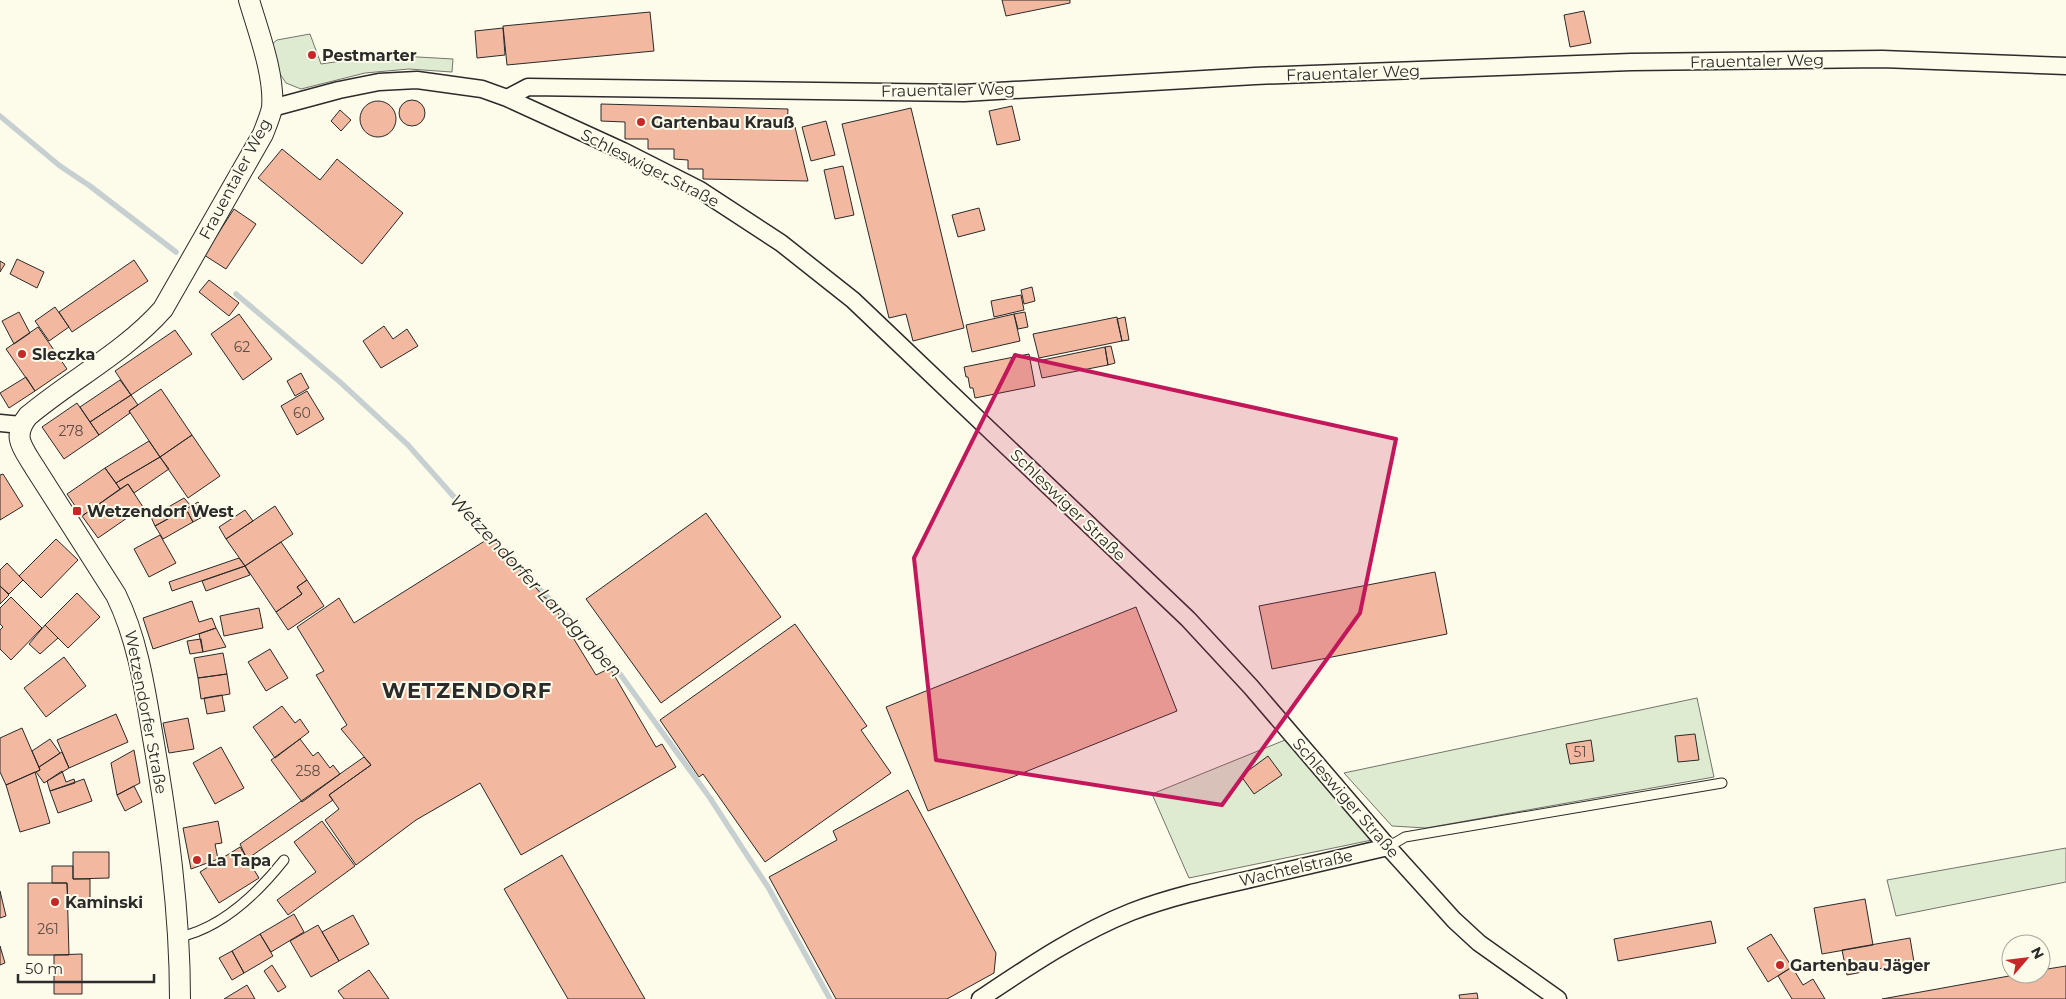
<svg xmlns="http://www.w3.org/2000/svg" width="2066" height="999" font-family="Montserrat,sans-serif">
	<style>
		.green { fill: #deebd1; stroke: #74746e }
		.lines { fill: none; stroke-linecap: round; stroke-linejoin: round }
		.stream { stroke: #c7d0d0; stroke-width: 5.5 }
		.building { fill: #f2b8a0; stroke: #2b2b2b }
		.service-casing { stroke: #2b2b2b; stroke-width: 11 }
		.minor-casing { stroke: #2b2b2b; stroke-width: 19 }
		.tertiary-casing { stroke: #2b2b2b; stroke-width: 22 }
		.service { stroke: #fdfbea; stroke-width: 9 }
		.minor { stroke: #fdfbea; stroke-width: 16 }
		.tertiary { stroke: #fdfbea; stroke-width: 20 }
		.marked { fill: #c2185b; fill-opacity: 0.2; stroke: #c2185b; stroke-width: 4; stroke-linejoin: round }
		.poi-dot { fill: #c62828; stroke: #fdfbea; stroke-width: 2 }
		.labels { text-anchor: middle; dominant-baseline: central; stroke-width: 4; stroke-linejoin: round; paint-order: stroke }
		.number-label { font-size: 14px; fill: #5d4e48 }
		.poi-label { font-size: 16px; font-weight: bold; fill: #2b2b2b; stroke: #fdfbea; text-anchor: start }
		.street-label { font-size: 16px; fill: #2b2b2b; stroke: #fdfbea }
		.water-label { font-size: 18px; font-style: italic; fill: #2b2b2b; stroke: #fdfbea }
		.district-label { font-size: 21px; font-weight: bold; letter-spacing: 1px; fill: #2b2b2b; stroke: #fdfbea }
	</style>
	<rect width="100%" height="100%" fill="#fdfbea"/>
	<!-- green -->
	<path class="green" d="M310 34 321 64 383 55 453 59 452 72 409 69 365 73 301 89 286 83 276 68 272 44 277 40Z
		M1697 698 1714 777 1426 828 1392 826 1344 773Z
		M1285 740 1372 840 1189 878 1152 794Z
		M2066 848V882L1896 916 1887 880Z"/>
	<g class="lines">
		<!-- stream -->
		<path class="stream" d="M0 116 60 166 90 186 176 252
			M236 294 340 382 408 445 494 542
			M514 564 580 629 620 674 710 798 743 849 768 887 830 999"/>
	</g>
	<!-- building -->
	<path class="building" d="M1002 0H1070V3L1006 16Z
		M1584 11 1591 43 1570 47 1564 15Z
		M650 12 654 51 507 65 503 26Z
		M503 28 505 55 477 58 475 31Z
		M399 113a13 13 0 1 1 26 0a13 13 0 1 1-26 0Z
		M360 119a18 18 0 1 1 36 0a18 18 0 1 1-36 0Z
		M601 104 788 109 787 127H795L808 181 703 179V169H688V160L674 159V149H648V139H625V122L601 121Z
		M1012 106 1020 140 997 145 989 111Z
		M911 108 964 328 913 341 906 314 889 318 842 124Z
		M340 110 351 120 341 131 331 121Z
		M826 121 835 155 811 161 802 127Z
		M282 149 320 180 337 159 403 213 362 264 258 178Z
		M843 166 854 215 835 219 824 170Z
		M979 208 985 230 958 237 952 215Z
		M234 209 256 224 226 269 204 255Z
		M17 259 44 272 37 288 10 274Z
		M134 260 148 281 72 332 59 312Z
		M0 261 5 264 0 272Z
		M209 280 239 303 229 316 199 292Z
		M1032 287 1035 301 1024 304 1021 290Z
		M1021 295 1024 310 994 317 991 301Z
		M55 307 69 327 49 341 35 321Z
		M19 312 30 333 14 344 2 321Z
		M1025 312 1028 327 1018 329 1014 314Z
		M239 314 272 359 243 380 211 334Z
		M1014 314 1020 341 972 352 966 325Z
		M1117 317 1122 341 1039 358 1033 334Z
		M1125 317 1129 340 1122 341 1117 319Z
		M384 326 393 339 407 329 418 346 381 368 363 341Z
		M38 327 67 369 35 391 6 349Z
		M175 330 192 354 131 395 115 371Z
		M1111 346 1115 363 1108 365 1105 347Z
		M1105 347 1108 365 1042 378 1038 361Z
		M1029 354 1035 386 975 398 973 388H970L968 377H966L964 367Z
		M301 373 309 388 295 396 287 381Z
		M26 377 35 391 9 408 0 393Z
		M120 380 131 395 90 422 80 407Z
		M161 389 192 435 160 457 129 411Z
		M307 391 324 419 297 435 281 406Z
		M131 395 138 405 129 411 130 413 99 435 90 422Z
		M77 403 99 435 64 459 42 427Z
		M192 435 220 476 188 498 160 457Z
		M149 441 160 457 116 483 105 468Z
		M160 457 169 469 134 493 128 484 120 489 116 483Z
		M105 468 120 489 82 516 67 494Z
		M3 474 23 506 0 520V475Z
		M128 484 143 507 98 538 82 516Z
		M184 498 191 506 155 526 151 517Z
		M198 502 206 515 193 522 186 509Z
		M275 506 293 534 245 566 226 539Z
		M186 509 193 522 163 539 155 526Z
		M245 510 253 521 226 539 219 527Z
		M706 513 781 617 661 703 586 599Z
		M160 535 176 563 149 577 134 549Z
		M491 537 544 597 550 600 596 675 610 668 656 747 662 744 676 767 521 855 480 783 416 820 356 865 325 820 339 809 329 795 371 765 341 729 347 725 316 675 324 671 297 627 339 598 354 623Z
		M56 539 78 560 41 598 19 576Z
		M281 542 307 580 297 587 302 594 276 612 245 566Z
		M239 558 245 566 172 591 169 582Z
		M7 563 23 580 9 594 0 586V570Z
		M245 566 250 575 206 591 202 581Z
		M1435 572 1447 634 1272 669 1259 606Z
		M307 580 324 606 288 630 276 612 302 594 297 587Z
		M0 586 9 595 0 604Z
		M77 593 100 617 68 648 45 625Z
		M11 597 42 628 11 660 0 649V630L3 627 0 624V608Z
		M192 601 199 622 212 618 216 628 153 649 143 618Z
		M1136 607 1177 711 928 811 886 707Z
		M259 608 263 628 224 636 220 616Z
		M795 624 867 726 861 730 891 773 765 862 703 774 699 777 660 720Z
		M45 625 58 638 40 654 29 644Z
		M216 628 226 647 203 652 199 634Z
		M201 639 203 652 190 654 187 641Z
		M270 649 288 678 266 691 248 662Z
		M223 653 227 674 198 678 194 658Z
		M64 657 86 686 46 717 24 688Z
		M227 674 230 694 201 699 198 678Z
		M222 695 225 711 207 714 204 698Z
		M282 706 295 723 300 719 309 732 275 758 253 727Z
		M116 714 128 742 69 768 57 740Z
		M188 718 194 749 169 753 163 723Z
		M22 728 40 770 6 785 0 772V738Z
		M1695 734 1699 760 1678 762 1675 736Z
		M50 739 60 753 39 767 32 751Z
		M300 739 313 756 318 752 330 768 333 765 340 774 302 802 271 760Z
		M1591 740 1594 761 1570 764 1566 744Z
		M221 747 244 788 215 804 193 763Z
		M134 750 140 783 117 795 111 763Z
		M62 752 69 768 44 783 36 772 40 770 39 767Z
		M1268 756 1282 775 1254 794 1241 776Z
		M364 757 371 765 329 795 333 800 247 859 240 844Z
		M62 771 66 782 74 779 75 783 50 791 47 781Z
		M35 772 50 823 20 832 6 785Z
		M84 779 92 801 58 813 50 791Z
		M134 786 142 802 125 811 117 795Z
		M908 790 996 953 994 973 947 999H836L769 877 837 840 833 831Z
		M218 821 222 843 215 844 218 859 191 869 183 828Z
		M322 821 355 866 288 915 277 900 316 872 294 842Z
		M240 847 259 878 219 903 200 872Z
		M73 852H109V878L73 879Z
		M562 855 645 999H568L504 889Z
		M52 866H73V879H90V904H68L67 883H52Z
		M28 883H67L69 955H28Z
		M0 891 6 916 0 918Z
		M1865 899 1873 945 1822 954 1814 908Z
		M294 914 304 932 271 952 260 934Z
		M353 915 369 944 339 961 322 932Z
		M1711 921 1716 943 1618 961 1614 939Z
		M318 925 339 961 311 977 290 941Z
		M260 934 273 956 244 973 232 951Z
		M1771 934 1792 967 1768 982 1747 948Z
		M1910 938 1914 962 1847 975 1842 950Z
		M0 946 5 963 0 965Z
		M232 951 244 973 232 980 219 958Z
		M82 954V994H54V955Z
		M272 965 286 987 278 992 264 971Z
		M2066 966V999H1882L2020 974H2041V970Z
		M1792 967 1803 985 1813 979 1825 999H1792L1778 976Z
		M369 970 389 999H344L338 991Z
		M247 985 255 999H224Z
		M1477 993 1478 999H1460L1459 995Z"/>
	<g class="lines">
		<!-- service casing -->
		<g class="service-casing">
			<path id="service" d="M1388 847 1405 837 1722 783
				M179 937C222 928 257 894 284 860"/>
		</g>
		<!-- minor casing -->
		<g class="minor-casing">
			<path id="minor" d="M507 98 528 87 964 93 1255 76 1631 62 1882 59 2066 66
				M272 108 339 90 379 82 417 80 482 89 507 98 623 151 700 190 781 243 853 300 1188 619 1251 687 1388 847 1454 920 1479 943 1558 999
				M0 423 21 425
				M980 999C1028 967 1078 933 1131 912 1170 897 1211 888 1251 879 1297 868 1342 858 1388 847"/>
		</g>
		<!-- tertiary casing -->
		<g class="tertiary-casing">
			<path id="tertiary" d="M180 999C180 911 168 825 153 738 145 690 138 640 116 595L35 468C23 448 11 437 28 416 72 379 125 352 163 309L263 134C266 126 270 117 272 108 275 75 258 31 249 0"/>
		</g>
		<!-- service -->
		<use href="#service" class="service"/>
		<!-- minor -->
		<use href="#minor" class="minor"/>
		<!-- tertiary -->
		<use href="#tertiary" class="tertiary"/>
	</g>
	<!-- marked area -->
	<path class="marked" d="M1015 355 1396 439 1360 613 1222 805 936 760 914 558Z"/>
	<!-- markers -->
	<g class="poi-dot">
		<circle cx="312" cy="55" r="5"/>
		<circle cx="641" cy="122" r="5"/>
		<circle cx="22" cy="354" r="5"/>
		<rect x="72" y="506" width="10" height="10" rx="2.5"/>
		<circle cx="197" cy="860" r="5"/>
		<circle cx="55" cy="902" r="5"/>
		<circle cx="1780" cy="965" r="5"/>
	</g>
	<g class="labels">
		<!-- number labels -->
		<g class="number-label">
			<text x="242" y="347">62</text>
			<text x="302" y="413">60</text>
			<text x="71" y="431">278</text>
			<text x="1580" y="752">51</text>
			<text x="308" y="771">258</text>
			<text x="48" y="929">261</text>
		</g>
		<!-- poi labels -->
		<g class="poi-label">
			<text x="322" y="55">Pestmarter</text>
			<text x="651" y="122">Gartenbau Krauß</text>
			<text x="32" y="354">Sleczka</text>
			<text x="87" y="511">Wetzendorf West</text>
			<text x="207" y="860">La Tapa</text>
			<text x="65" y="902">Kaminski</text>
			<text x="1790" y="965">Gartenbau Jäger</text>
		</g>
		<!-- street labels -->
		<g class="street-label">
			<text transform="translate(1757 61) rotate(-1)">Frauentaler Weg</text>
			<text transform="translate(1353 73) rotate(-2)">Frauentaler Weg</text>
			<text transform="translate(948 90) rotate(-1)">Frauentaler Weg</text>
			<text transform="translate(650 168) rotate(27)">Schleswiger Straße</text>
			<text transform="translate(235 179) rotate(-62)">Frauentaler Weg</text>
			<text transform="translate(1068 505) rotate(44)">Schleswiger Straße</text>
			<text transform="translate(146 712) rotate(79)">Wetzendorfer Straße</text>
			<text transform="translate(1346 798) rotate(49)">Schleswiger Straße</text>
			<text transform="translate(1296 868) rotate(-13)">Wachtelstraße</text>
		</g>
		<!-- water labels -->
		<g class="water-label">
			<text transform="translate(536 586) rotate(47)">Wetzendorfer Landgraben</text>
		</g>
		<!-- district labels -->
		<g class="district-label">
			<text x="467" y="690">WETZENDORF</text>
		</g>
	</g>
	<!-- north arrow -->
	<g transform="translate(2026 959) rotate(62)"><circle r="24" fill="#fdfbea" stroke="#a9a89e"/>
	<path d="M0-4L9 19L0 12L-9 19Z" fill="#c62828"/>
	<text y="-8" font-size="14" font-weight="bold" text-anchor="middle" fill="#2b2b2b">N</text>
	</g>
	<!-- scale -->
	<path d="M18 974v8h136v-8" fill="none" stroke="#2b2b2b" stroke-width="2.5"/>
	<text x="25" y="974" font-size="15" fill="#2b2b2b" stroke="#fdfbea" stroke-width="4" paint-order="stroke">50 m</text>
</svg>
